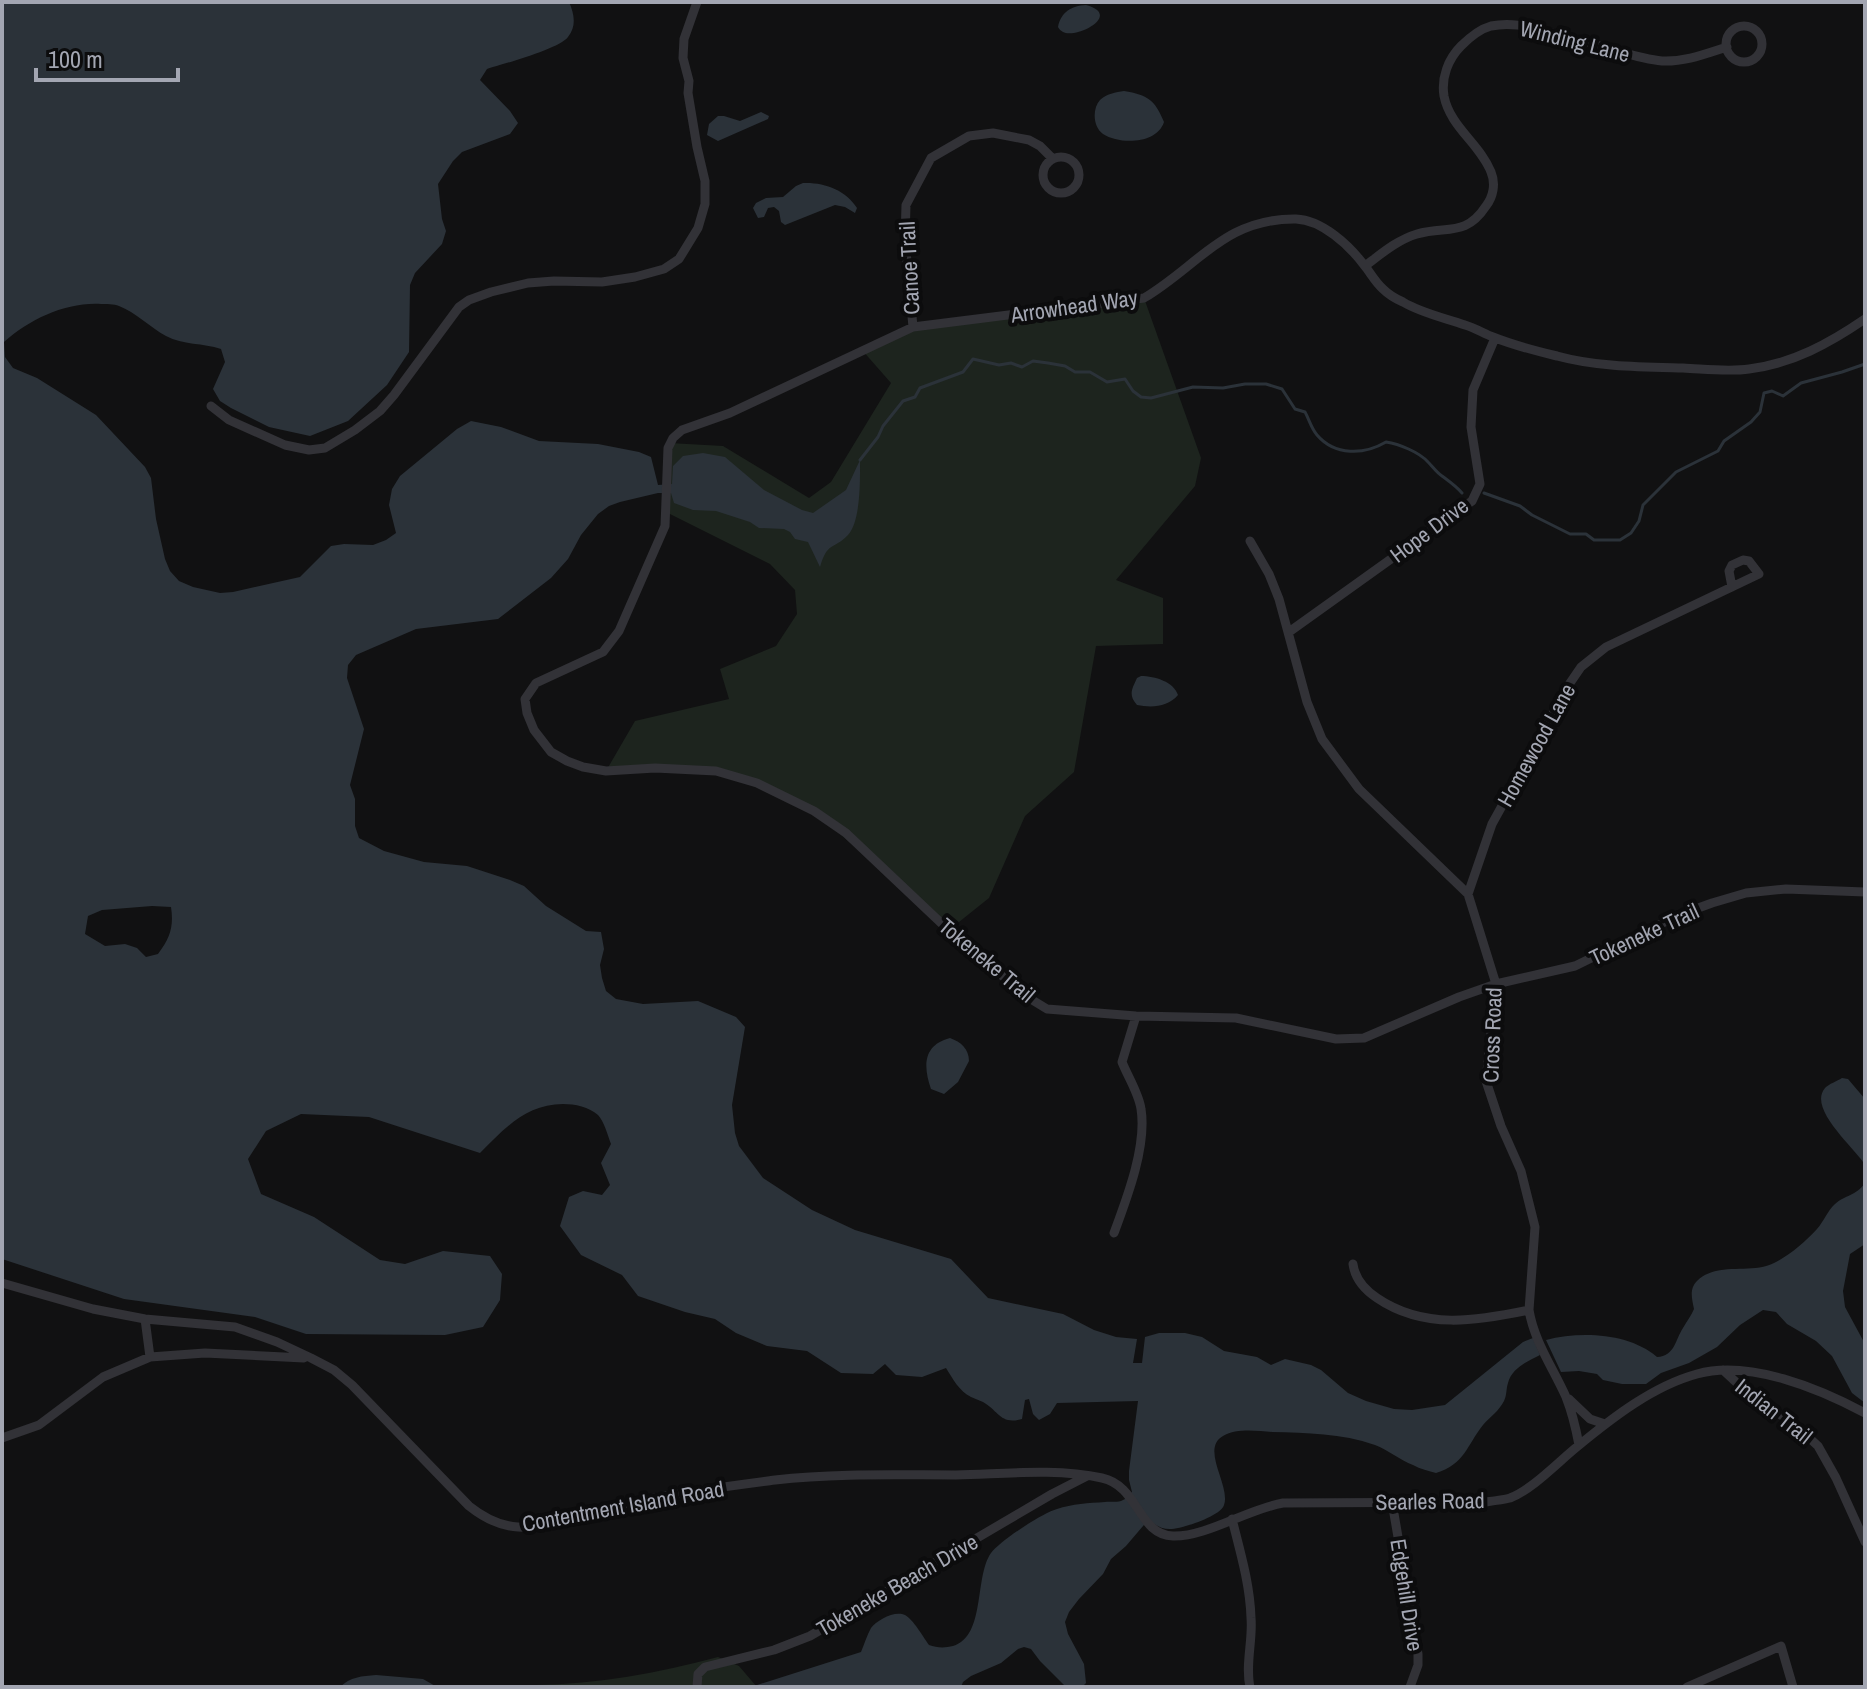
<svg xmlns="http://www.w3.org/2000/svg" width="1867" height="1689" font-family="'Archivo Narrow',sans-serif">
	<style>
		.green { fill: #1d241e }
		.water { fill: #2b3239; fill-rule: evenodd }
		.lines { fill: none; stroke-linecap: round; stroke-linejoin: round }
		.stream { stroke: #2b3239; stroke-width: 3 }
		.minor { stroke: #323237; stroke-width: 9 }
		.labels { text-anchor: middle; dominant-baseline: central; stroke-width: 8; stroke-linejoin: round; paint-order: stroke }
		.street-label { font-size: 22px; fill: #a3a6b2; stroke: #0c0c0d }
	</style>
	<rect width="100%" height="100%" fill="#111112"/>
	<!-- green -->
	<path class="green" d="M1144 298 1201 458 1195 486 1116 580 1163 598V644L1096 646 1074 772 1025 816 989 898 949 930 814 811 716 771H606L635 721 729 699 720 669 776 646 797 614 795 590 770 564 666 512 669 443 723 446 809 498 831 482 891 383 862 350 913 327Z
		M718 1657 739 1666 757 1687H533L535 1685C598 1684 658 1673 718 1657Z"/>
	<!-- water -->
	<path class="water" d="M2 2H383L399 4 402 2H569C574 13 577 26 568 37 559 49 503 64 487 69L480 80 510 111 518 123 510 134 462 152 453 161 438 184 442 219 446 231 442 244 415 273 410 285 409 352 387 385 348 421 310 436 269 427 231 408 220 401 213 389 225 362 221 349C203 343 183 345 166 336 151 328 135 312 119 306 114 304 106 304 101 304 66 302 30 319 4 342L5 357 13 368 37 378 96 415 145 467 151 478 156 519 165 559 170 571 179 581 193 587 220 593 233 592 300 577 331 546 344 544 373 545 386 540 396 533 389 505 392 489 400 476 457 429 471 421 501 427 539 441 598 444 639 452 651 457 658 485 672 484 673 466 683 456 703 453 725 457 764 490 802 510 813 513 846 490 860 460C860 479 861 521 848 535 832 551 828 541 820 567L808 542 795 539 790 532 784 529 759 528 750 522 716 511 693 510 674 503 671 493H658L620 502 609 506 598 514 581 535 568 559 551 578 498 619 416 629 356 655 348 665 347 678 364 729 350 785 355 799V826L359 838 384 851 424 862 467 866 510 880 524 886 546 906 586 931 601 932 604 949 600 965 602 978 606 991 616 999 643 1004 698 1001 736 1017 745 1027 732 1105 735 1133 739 1146 763 1178 812 1210 855 1230 951 1259 988 1298 1063 1314 1094 1330 1116 1337 1137 1339 1133 1363H1142L1145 1337 1159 1333H1185L1202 1337 1224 1351 1257 1357 1271 1365 1285 1359 1311 1365 1321 1370 1348 1393 1366 1401 1394 1409 1412 1410 1445 1405 1523 1342 1533 1338 1540 1355C1528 1361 1512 1368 1508 1383 1506 1389 1507 1395 1504 1401 1499 1411 1490 1417 1483 1425 1467 1445 1465 1464 1436 1473 1429 1471 1420 1469 1413 1465 1400 1460 1388 1450 1375 1445 1341 1433 1307 1433 1272 1432 1257 1431 1237 1428 1223 1436 1200 1449 1231 1486 1224 1505 1221 1516 1182 1529 1170 1529 1161 1529 1154 1525 1149 1519L1126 1546 1111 1559 1103 1574 1079 1599 1069 1612 1065 1622 1068 1634 1084 1664 1086 1683 1082 1687H1068L1064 1685 1040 1661 1031 1649 1024 1647 1018 1649 1001 1663 971 1676 963 1682 961 1687H757V1685L861 1652C864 1645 867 1635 871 1628 877 1620 895 1610 905 1615 913 1619 924 1638 929 1645 937 1648 945 1648 953 1646 986 1636 974 1577 991 1553 1000 1541 1042 1513 1057 1509 1072 1504 1089 1503 1105 1502 1111 1501 1118 1503 1123 1500 1128 1498 1128 1496 1132 1492L1129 1480V1471L1138 1401 1057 1403 1050 1414 1039 1420 1033 1414 1029 1399 1025 1400 1022 1419C1000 1425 999 1411 983 1402 979 1400 975 1399 971 1397 959 1391 953 1379 946 1368L922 1377 896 1375 885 1364 873 1374 841 1373 807 1351 767 1346 736 1333 715 1319 685 1312 638 1296 622 1275 581 1255 560 1226 569 1197 583 1191 602 1195 610 1185 601 1163 611 1144C608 1136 604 1121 598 1115 589 1107 575 1104 563 1104 526 1104 504 1129 480 1153L369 1117 301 1114 266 1131 248 1159 261 1194 314 1217 380 1260 405 1264 443 1251 490 1256 502 1274 500 1300 483 1327 445 1335 306 1334 255 1317 124 1299 2 1259ZM152 906 171 907C174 927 170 938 158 954L146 957 137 948 125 944 105 946 85 934 88 916 102 910Z
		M1086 5C1123 15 1076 39 1063 32 1061 31 1059 29 1058 27 1061 12 1071 6 1086 5Z
		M1124 91C1148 95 1155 100 1164 122 1157 144 1120 145 1103 134 1093 127 1092 109 1100 100 1106 94 1116 92 1124 91Z
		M761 112 769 116 768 119 718 141 707 135 709 124 718 116H724L740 121Z
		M803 183C824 182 846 190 857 208L855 213 845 207 835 205 785 225 781 222 779 211 774 207 768 208 764 217 758 218 753 208 756 203 766 198 783 197 796 186Z
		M1141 676C1155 676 1174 682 1178 695 1168 707 1152 708 1137 705 1128 695 1132 689 1137 678Z
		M950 1038C961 1042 969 1049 969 1061L958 1082 944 1094 931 1089C923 1066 923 1045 950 1038Z
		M1842 1078 1848 1079 1865 1099V1165C1856 1149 1807 1109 1825 1088 1829 1084 1837 1081 1842 1078Z
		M1865 1183V1244L1850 1254 1843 1291 1845 1307 1865 1344V1403L1852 1393 1832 1356 1816 1341 1787 1324 1776 1312 1763 1310 1740 1325 1717 1347 1689 1363 1661 1373 1646 1384H1622L1603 1380 1597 1374 1579 1371 1561 1372 1546 1340C1581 1331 1629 1333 1657 1357 1675 1356 1675 1340 1683 1328 1687 1321 1691 1316 1694 1309 1692 1299 1689 1289 1697 1281 1717 1261 1751 1275 1774 1263 1789 1256 1806 1241 1817 1229 1824 1221 1828 1210 1835 1204 1845 1195 1856 1196 1865 1183Z
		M376 1675 423 1679 437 1687H340C350 1677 362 1676 376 1675Z"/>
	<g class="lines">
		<!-- stream -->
		<path class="stream" d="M860 460 878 437 883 426 903 401 915 397 920 388 963 372 973 359 999 365 1011 363 1022 367 1033 361 1048 363 1065 366 1075 372H1090L1107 382 1125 379 1133 391 1141 397 1151 398 1193 387 1223 388 1245 384H1266L1282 389 1295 409 1305 412C1309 419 1311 428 1317 435 1335 456 1364 455 1386 442 1399 444 1419 452 1428 462 1433 467 1436 472 1442 476 1450 482 1456 486 1462 493
			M1484 493 1520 506 1532 515 1570 534H1586L1594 540H1620L1631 533 1639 521 1643 505 1676 472 1718 451 1724 441 1751 422 1760 412 1764 393 1772 391 1783 396 1801 383 1842 372 1865 364"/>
		<!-- minor -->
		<path class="minor" d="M1726 44a18 18 0 1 1 36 0a18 18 0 1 1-36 0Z
			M1043 175a18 18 0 1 1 36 0a18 18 0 1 1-36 0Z
			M1365 266C1381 254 1397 240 1417 234 1446 225 1465 238 1486 206 1493 197 1496 184 1491 172 1480 144 1450 127 1444 96 1441 78 1448 59 1461 46 1469 38 1480 29 1491 26 1510 22 1526 26 1544 31 1564 36 1584 41 1603 47 1622 52 1642 59 1662 61 1685 62 1705 54 1727 47
			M1865 319C1830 343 1792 364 1749 369 1728 372 1705 369 1683 368 1641 367 1597 367 1557 356 1536 351 1513 345 1493 337 1483 333 1475 328 1465 325 1445 318 1421 313 1403 302 1396 299 1388 294 1383 289 1375 282 1370 272 1364 265 1349 245 1322 220 1296 219 1225 218 1198 266 1144 298L913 327 730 413 682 430 673 438 668 448 665 526 619 631 603 652 536 683 525 699 527 713 534 730 551 752 567 761 583 767 606 771 655 768 716 771 757 783 814 811 846 833 958 939 1029 998 1047 1009 1136 1016 1236 1018 1336 1039 1364 1038 1459 997 1496 984 1575 966 1679 915 1712 903 1746 893 1786 889 1865 892
			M913 327 905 240 906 205 931 158 969 136 993 133 1029 140 1040 146 1052 158
			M211 406 229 420 285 445 309 450 325 448 355 430 380 411 394 395 459 307 469 300 491 292 528 283 554 281 602 282 635 277 664 269 679 259 698 228 705 204V181L697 147 688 93 689 81 683 58 684 39 697 2
			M1250 541 1269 574 1279 599 1307 702 1322 739 1359 789 1468 894 1496 984 1486 1081 1501 1126 1521 1171 1535 1227 1529 1310C1534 1341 1553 1368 1566 1397 1572 1412 1576 1429 1579 1445
			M1289 632 1472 501 1480 484 1471 427 1473 390 1495 338
			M1468 894 1492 824 1570 683 1581 667 1606 647 1759 574 1749 561 1743 560 1732 565 1729 571 1732 587
			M1114 1233C1127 1198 1147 1146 1141 1109 1139 1094 1128 1077 1122 1062L1136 1016
			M1353 1264C1355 1279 1365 1290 1377 1298 1424 1330 1477 1321 1529 1310
			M2 1283 93 1309 145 1319 235 1327 277 1342 311 1358 334 1370 352 1385 469 1506C484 1518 499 1526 518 1527 557 1529 599 1509 637 1501 682 1492 729 1486 775 1480 835 1473 896 1475 956 1475 1004 1474 1055 1468 1102 1478 1139 1486 1138 1535 1173 1536 1206 1537 1248 1509 1283 1503L1485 1502C1493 1501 1502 1500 1510 1498 1533 1489 1558 1462 1578 1446 1612 1418 1653 1386 1697 1374 1749 1359 1820 1389 1865 1413
			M145 1319 150 1357
			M1723 1370 1752 1397 1792 1422 1818 1446 1836 1478 1865 1542
			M1569 1399 1590 1419 1605 1424
			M2 1438 39 1425 103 1377 150 1357 205 1353 304 1358
			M1392 1502 1418 1654V1665L1410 1687
			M1232 1519C1240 1551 1250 1584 1251 1618 1253 1640 1245 1665 1250 1687
			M697 1687 698 1674 705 1667 774 1650 810 1636 1052 1494 1087 1476
			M1687 1687 1781 1646 1793 1687"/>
	</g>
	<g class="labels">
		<!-- street labels -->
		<g class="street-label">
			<text transform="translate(1575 41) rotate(14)">Winding Lane</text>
			<text transform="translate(909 268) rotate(-93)">Canoe Trail</text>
			<text transform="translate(1074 306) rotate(-8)">Arrowhead Way</text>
			<text transform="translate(1429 530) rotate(-37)">Hope Drive</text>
			<text transform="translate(1536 745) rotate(-61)">Homewood Lane</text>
			<text transform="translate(1644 934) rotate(-25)">Tokeneke Trail</text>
			<text transform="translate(987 960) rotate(40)">Tokeneke Trail</text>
			<text transform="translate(1492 1035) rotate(-88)">Cross Road</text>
			<text transform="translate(1774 1411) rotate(38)">Indian Trail</text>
			<text transform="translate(1430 1501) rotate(-1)">Searles Road</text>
			<text transform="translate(623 1506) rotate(-10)">Contentment Island Road</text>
			<text transform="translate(897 1585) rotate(-30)">Tokeneke Beach Drive</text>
			<text transform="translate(1407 1595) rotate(81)">Edgehill Drive</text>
		</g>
	</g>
	<!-- border -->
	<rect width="1867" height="1689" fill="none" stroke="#a3a6b2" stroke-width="8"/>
	<!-- scale -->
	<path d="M36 68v12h142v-12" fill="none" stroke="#a3a6b2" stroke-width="4"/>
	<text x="48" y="68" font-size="24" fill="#a3a6b2" stroke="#0c0c0d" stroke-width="6" paint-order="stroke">100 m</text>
</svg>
